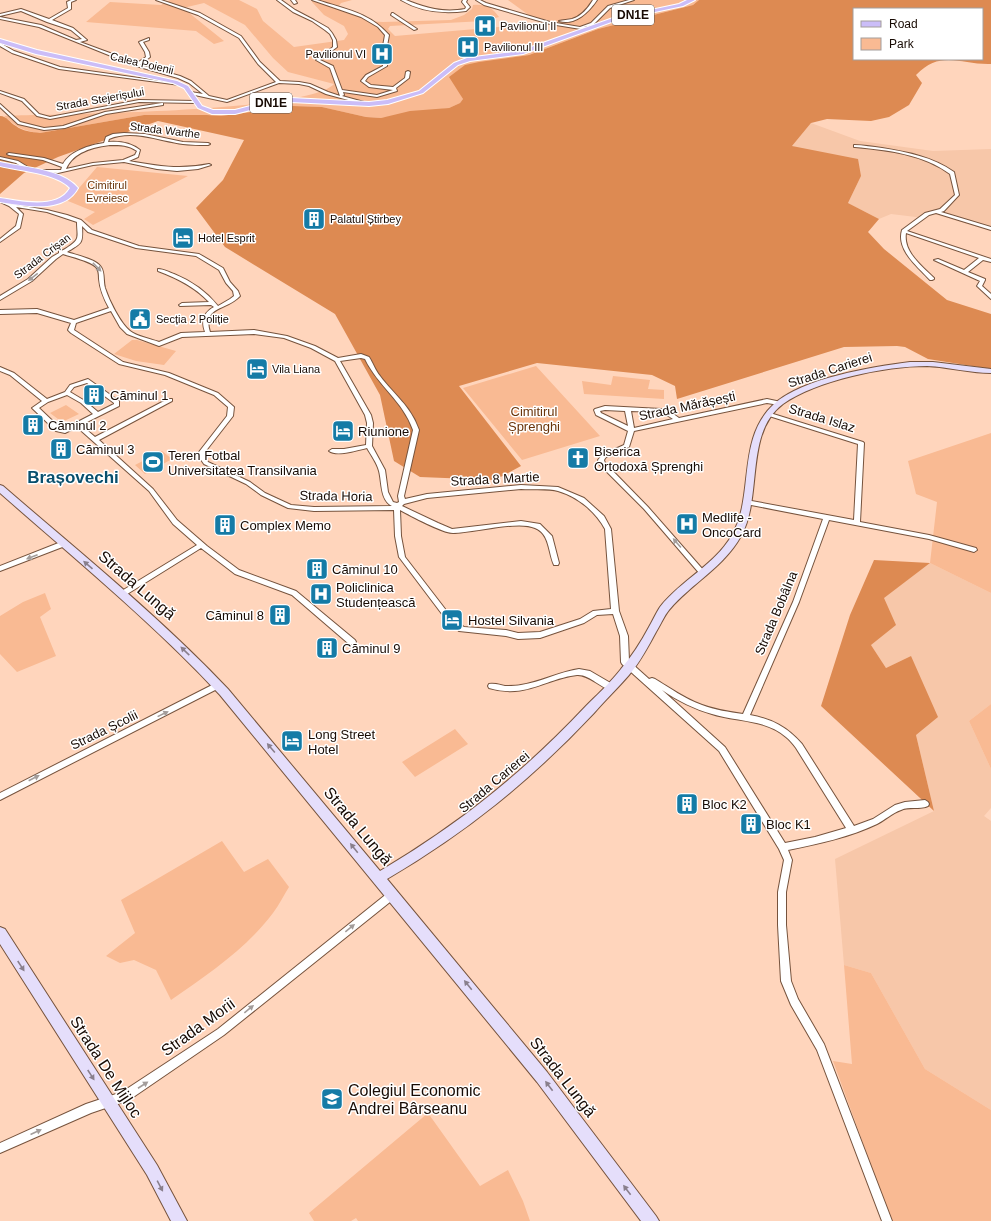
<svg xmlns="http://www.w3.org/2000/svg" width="991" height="1221" font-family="Helvetica,sans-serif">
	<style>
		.built { fill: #f7c7a9 }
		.green { fill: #f9ba93 }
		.forest { fill: #dd8a52; fill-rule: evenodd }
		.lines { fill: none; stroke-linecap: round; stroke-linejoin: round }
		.street-casing { stroke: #76533d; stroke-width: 2 }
		.secondary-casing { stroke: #76533d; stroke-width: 2 }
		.primary-casing { stroke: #fff; stroke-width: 2 }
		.street { fill: #fff; fill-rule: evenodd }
		.secondary { fill: #e5defb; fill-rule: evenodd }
		.primary { fill: #cbbdf8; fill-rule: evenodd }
		.oneway { fill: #a39d9b }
		.oneway2 { fill: #897f8c }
		.labels { text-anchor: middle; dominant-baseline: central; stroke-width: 3; stroke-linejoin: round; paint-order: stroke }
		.far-poi-label { font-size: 11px; fill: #180b04; stroke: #fff; text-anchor: start }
		.far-street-label { font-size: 11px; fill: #180b04; stroke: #fff }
		.far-park-label { font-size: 11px; fill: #6b350a; stroke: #fff }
		.shield { fill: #fff; stroke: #5d544f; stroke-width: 1 }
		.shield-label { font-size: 12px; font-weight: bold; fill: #180b04 }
		.street-label { font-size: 13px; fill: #180b04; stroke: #fff }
		.poi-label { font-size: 13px; fill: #180b04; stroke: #fff; text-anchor: start }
		.park-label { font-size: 13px; fill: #6b350a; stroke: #fff }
		.near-street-label { font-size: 16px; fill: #180b04; stroke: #fff }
		.near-poi-label { font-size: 16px; fill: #180b04; stroke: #fff; text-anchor: start }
		.district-label { font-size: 17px; font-weight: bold; fill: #084f6d; stroke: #fff }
	</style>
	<rect width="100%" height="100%" fill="#ffd5bc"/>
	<!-- built -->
	<path class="built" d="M811 123 860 141 933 151 991 149V231L934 214 929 215 924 218 891 214 879 219 848 203 861 176 792 146Z
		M930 563 991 593V704L969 721 991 769V808L984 816 991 821V1110L925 1069 871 973 844 965 835 859 934 811 916 735 911 656 886 668 871 645 883 598Z"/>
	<!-- green -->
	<path class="green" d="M170 0H239L257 9 263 21 294 47 344 40 348 34 344 26 324 15 312 2V0H352L341 3 339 6 352 11 367 21 383 22 451 20 464 15 472 9 473 5C485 4 492 7 499 17L484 21 390 26 388 29 395 36 522 25C536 31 549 35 560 23L530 16 508 0H699L693 5 598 29 529 55 498 60 457 87 463 99 460 103 449 108 381 118 366 117 322 107 293 106 221 116 207 115H144L40 133C25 132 15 126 4 116 56 114 307 113 334 84L288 72 273 58 245 25 204 3 183 8 224 41 214 44 196 31 86 22 110 2 161 5Z
		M97 167 188 176 93 225 84 219 95 212 68 201Z
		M132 340H137L176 351 164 365 136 361 114 354Z
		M536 366 600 436 522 460 463 388Z
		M613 376 650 380 648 389 664 390V399L584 394 582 381 611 385Z
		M66 405 79 414 62 422 50 413Z
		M991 433V593L930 563 937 502 916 494 908 461Z
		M162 451 172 459 145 474 135 465Z
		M45 593 51 609 40 617 56 656 17 672 0 654V616L23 602Z
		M991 704V769L969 721Z
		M455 729 468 744 415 777 402 762Z
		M222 841 244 872 268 859 289 887C284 895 279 905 273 913 246 949 208 974 171 1000L156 970 134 960 120 963 106 956 135 933 121 900Z
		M844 965 871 973 925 1069 991 1110V1221H893L890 1217 833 1061 852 1064Z
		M428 1113 480 1186 508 1170 523 1201 530 1221H358L356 1218 351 1221H314L309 1213Z"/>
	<!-- forest -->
	<path class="forest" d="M699 0H991V64C961 65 941 49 916 75L922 83 909 105 889 117 871 121 827 119 811 123 792 146 858 159 861 176 848 203 879 219 868 232 884 249 947 300 991 314V369L928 359 905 347 897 346 844 347 677 399 675 386 652 375 537 363 459 386 521 466 495 480 420 477 394 461 380 395 335 314 225 247 196 208 223 180 244 140 158 121 58 157 24 173 0 194V116C7 116 10 123 16 126 22 131 32 132 40 133L144 115H207L221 116 293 106 322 107 366 117 381 118 410 111 449 108 460 103 463 99 449 77 465 65 479 62 529 55 598 29 693 5ZM854 9H982V59H854Z
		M874 560 930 563 884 598 896 625 871 645 886 668 911 656 938 717 916 735 934 811 821 706 850 615Z"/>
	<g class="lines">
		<!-- street casing -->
		<g class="street-casing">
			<path id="street" d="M71 0H76L71 2V9L52 20 73 28 87 40 80 42 137 63 146 57 145 52 139 42 149 38V40L143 42 149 52 150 57 140 65 180 76 191 81 209 96 227 100 276 82 258 64 239 38 198 15 156 0H161L200 13 241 36 260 62 280 81 299 82 310 84 328 92 340 96 330 68 316 60 333 47V40L330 34 325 30 312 21 293 12 277 0H281L295 10 314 20 328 28 332 33 336 40 337 47 320 60 333 66 342 90 377 95 393 90 369 87 361 81 366 75 383 66V46L385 35 378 27 361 17 312 0H317C344 9 369 12 389 35L387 46V66L368 77 365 81 371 85 393 87 405 78 406 72 408 71 410 72 409 78 396 88 397 91 377 97 343 92 344 95 342 96 364 102V104H363L326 94 309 86 299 84 279 83 227 102 190 94 189 93 191 92 203 94 189 83 178 78 136 66 39 27 0 19V17L41 25 76 40 82 39 71 30 47 22 21 11 0 16V14L21 9 49 19 68 8 67 2Z
				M291 0H295L297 3 294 4Z
				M401 0H406C426 8 443 13 465 9L466 7 462 2 463 0H467L466 2 470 7 466 11C444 14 421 12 401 0Z
				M476 0H480L486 3 550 22 580 27 591 23 608 6 629 0H634L610 8 593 25 584 27 588 28 587 30 550 24 484 5Z
				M593 0H597C589 12 575 26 559 21 563 20 568 20 572 19 582 16 588 8 593 0Z
				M392 13H393L417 29 414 30 391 15Z
				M0 43 14 51 60 67 182 84 180 85 59 69 12 53 0 46Z
				M0 91 24 99 39 114 50 117 139 100 196 101 198 102 196 103 139 102 50 119 37 116 22 101 0 93Z
				M162 103H163V105L106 114 65 128 44 130 18 124 0 107V104L20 122 44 128 63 126 105 112Z
				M124 133 145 134 183 142 208 143 210 144 208 145C200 145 191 145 183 144 159 141 133 129 109 139L108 142C120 141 131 143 140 150L138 157 129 161C157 166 180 170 209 164L211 165 198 169 177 171 157 169 124 162 93 165 58 173 41 172 39 171 41 170H61L62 167 43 160 9 155 7 154 9 153 44 158 63 164C70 151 90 145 104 143L106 137 113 134ZM110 145C121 145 128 145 137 151L135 155 123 160 93 163 66 169C73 152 93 147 110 145Z
				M854 145C863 145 873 147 882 148 907 152 933 157 954 172L959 195 944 211 941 212 991 227V230L936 213 929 215 907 231 991 259V262L983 260 968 272 985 279V280L982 286 991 294V299L977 286 980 281 934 260 938 259 964 270 979 258 906 233C903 252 922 266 934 278V279L932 280H930C918 267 896 250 902 230L925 213 940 209 955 195 950 174C923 154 887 150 855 147H854Z
				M0 157 18 161 31 169 27 170 16 163 0 159Z
				M0 199 10 204 47 210 67 215 81 220 92 230 139 246 199 254 223 268 230 282 238 291 240 296C226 311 202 306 210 332L254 330 287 336 315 346 338 358 361 354 369 357C373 363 375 370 380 376 395 396 410 405 419 430L404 496 405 499 427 494 521 485 558 487 584 498 604 516 611 529 619 611 628 636 629 661 649 679 652 678 655 679C670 688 685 699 702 705 715 710 729 712 743 714L793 602 823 519 746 504 744 503 743 502 744 501 746 500 854 520 858 444 766 415V413H770L863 442 864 443 860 522 929 535 976 548 977 550 974 552 929 539 829 520 799 602 750 715C772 719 787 727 802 744L854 826 873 819 895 805 905 802 925 800 928 802 929 804 928 806C919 810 909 806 901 810 892 813 885 820 877 824 850 837 818 844 788 850L792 860 786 892V925L791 981 798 999 824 1044 892 1221H882L817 1050 791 1005 781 981 778 925V892L784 860 779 849 719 751 622 664 621 662 620 636 613 614 597 615 584 623 540 638 518 639 506 636 459 631 448 622 399 557 395 536 394 510 314 511 288 508 261 495 246 484 204 464 199 457V452L227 416 228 407 214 395 165 375 119 364 71 333 68 330 71 323 37 313 0 314V310L37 309 74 320 109 308C104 299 100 290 99 279 99 275 99 270 96 267 90 261 72 257 63 254L56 259 32 281 0 300V296L28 279 52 257 59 253V251C63 251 65 249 68 247 81 239 77 236 77 222L47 212 16 207 23 214 20 228 0 242V239L16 226 19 214 9 206 0 202ZM82 226 88 232 136 248 196 256 219 270 226 283 233 291 234 296 230 299 218 306C206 291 191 281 174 274 169 272 163 269 158 269V271C177 278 195 287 209 302L182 303 179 305 180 306 211 305 214 307C203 313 201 321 205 332L181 333 159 342C151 339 136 336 130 331 120 323 109 300 105 288 103 281 105 273 101 267 96 259 75 255 67 252 82 243 83 244 82 226ZM111 311 120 327 127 334 159 346 182 337 254 334 284 338 311 348 335 361 365 415 367 423 366 445 344 449H332L329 451C337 457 358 450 367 448 371 455 377 463 379 471 382 482 380 500 392 506L314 507 291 505 265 493 250 482 208 462 205 457V452L233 416 234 407 218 393 169 373 123 362 74 330 76 323ZM361 358 365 359C378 386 403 401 413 430L398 496 399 502 397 503 393 502 388 492 385 470 372 446 373 423 371 415 340 361ZM521 489C532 490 548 488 558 491 578 497 595 511 605 529L611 609 593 611 580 619 540 632 518 633 506 630 464 627 452 618 405 557 401 536 400 510C411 516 443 533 453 533 474 533 518 520 535 528 550 534 548 552 554 565H558L559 563 552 536 540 524 521 521 452 529 438 523 402 506 404 504 427 498ZM662 690C678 701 694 709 712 714 737 722 765 719 786 737 790 740 793 744 796 748L846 828 815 837 785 843 725 747Z
				M0 367 14 373 47 399 65 392 70 385 88 379 119 401V406L81 425 95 437 168 399H172V401L99 440 153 489 177 520 207 546 239 570 296 591 355 640 356 642 355 644H349L292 595 235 574 201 548 124 596H120L119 594 120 592 197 545 173 524 149 491 77 427 65 433 56 431 32 408 42 401 10 375 0 371ZM87 383 114 403V404L98 412 85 401 70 392 74 387ZM67 395 81 403 93 414 64 429 60 428 39 408 48 402Z
				M767 399 781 402 782 403 779 405 767 403 634 431 629 447 606 457 604 460 605 463 648 507 705 572 704 574H700L644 509 599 464 598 460 602 455 624 445 628 431 596 415 594 410 595 409 605 406 661 409 672 413 679 418ZM605 410 625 411 628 426 601 413 600 411ZM631 411C646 412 661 410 673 419L634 428Z
				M61 542H63L66 544 65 546 0 571V566Z
				M579 669 590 671 614 685 615 687 614 689C603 692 591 674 577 675 544 679 526 699 489 688L488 686 489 684C495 683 500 685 505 686 510 686 516 686 521 685 541 682 559 672 579 669Z
				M218 682 221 683 222 685 221 687 0 800V793Z
				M392 891 395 892 396 895 395 898 224 1035 129 1100 91 1113 0 1153V1143L86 1104 122 1092 218 1029 389 892Z"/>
		</g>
		<!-- secondary casing -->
		<g class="secondary-casing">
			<path id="secondary" d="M910 362H933L991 369V373C970 373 949 367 927 366 886 366 817 380 783 404 744 433 763 497 741 536 724 567 692 583 669 610 664 616 661 624 656 632 648 647 640 662 629 675 618 688 605 700 594 713 531 780 467 832 387 879L547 1072 656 1216 659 1221H641L537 1082 220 695C152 622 75 559 0 493V485L3 486C79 552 158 615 228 689L380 871C459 824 523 773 586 706 598 694 611 682 621 669 632 656 641 642 649 627 653 620 656 613 660 607 681 580 715 565 732 535 755 495 736 439 774 404 803 378 871 367 910 362Z
				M0 927 5 929 157 1165 187 1221H171L147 1175 0 944Z"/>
		</g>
		<!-- primary casing -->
		<g class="primary-casing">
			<path id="primary" d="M687 0H695L683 6 617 20 523 54 470 61 458 65 423 93 388 104 369 106 291 102 270 105 235 114H212L198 108 184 88 173 83 36 54 0 43V39L37 50 177 81 188 86 202 106 213 110H235L270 101 291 98 369 102 387 100 419 91 454 63 467 58 520 51 613 18 679 4Z
				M0 162C22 167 63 169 78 188 64 214 25 206 0 202V198C20 201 58 210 70 188 56 173 20 171 0 166Z"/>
		</g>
		<!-- street -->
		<use href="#street" class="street"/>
		<!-- secondary -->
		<use href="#secondary" class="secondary"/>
		<!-- primary -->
		<use href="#primary" class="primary"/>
	</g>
	<!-- one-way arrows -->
	<defs><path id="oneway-solid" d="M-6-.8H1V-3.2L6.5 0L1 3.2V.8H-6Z"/></defs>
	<g class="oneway">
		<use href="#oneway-solid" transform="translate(97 267) rotate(46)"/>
		<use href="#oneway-solid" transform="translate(33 277) rotate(142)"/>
		<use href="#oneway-solid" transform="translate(677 543) rotate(-131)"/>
		<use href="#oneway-solid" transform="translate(32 557) rotate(159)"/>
		<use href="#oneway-solid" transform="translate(163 714) rotate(-26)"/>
		<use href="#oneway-solid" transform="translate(34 778) rotate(-27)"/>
		<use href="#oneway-solid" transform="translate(350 928) rotate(-39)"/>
		<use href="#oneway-solid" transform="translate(249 1009) rotate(-39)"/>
		<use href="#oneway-solid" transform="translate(143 1085) rotate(-33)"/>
		<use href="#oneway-solid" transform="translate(36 1132) rotate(-24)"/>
	</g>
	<g class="oneway2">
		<use href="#oneway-solid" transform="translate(88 565) rotate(-139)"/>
		<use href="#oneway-solid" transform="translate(185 651) rotate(-136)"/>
		<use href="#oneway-solid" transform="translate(271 748) rotate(-130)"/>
		<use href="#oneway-solid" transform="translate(354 848) rotate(-129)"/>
		<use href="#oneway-solid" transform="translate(21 966) rotate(57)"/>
		<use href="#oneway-solid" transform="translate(468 985) rotate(-129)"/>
		<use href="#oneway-solid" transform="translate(91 1075) rotate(57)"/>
		<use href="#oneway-solid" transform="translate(549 1086) rotate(-127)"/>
		<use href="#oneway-solid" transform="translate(160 1186) rotate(62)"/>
		<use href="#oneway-solid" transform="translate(627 1190) rotate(-127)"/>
	</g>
	<!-- icons -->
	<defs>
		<g id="hospital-square" transform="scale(1.15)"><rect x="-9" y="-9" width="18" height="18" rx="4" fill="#157ba6" stroke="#fff"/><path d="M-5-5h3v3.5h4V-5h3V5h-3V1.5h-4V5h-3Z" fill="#fff"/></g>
		<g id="building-square" transform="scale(1.15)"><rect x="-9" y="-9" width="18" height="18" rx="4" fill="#157ba6" stroke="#fff"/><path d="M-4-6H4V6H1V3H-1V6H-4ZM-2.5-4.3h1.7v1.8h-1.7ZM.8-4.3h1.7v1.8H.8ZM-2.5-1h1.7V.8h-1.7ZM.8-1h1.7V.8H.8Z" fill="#fff"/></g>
		<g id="hotel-square" transform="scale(1.15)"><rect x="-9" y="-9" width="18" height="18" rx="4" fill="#157ba6" stroke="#fff"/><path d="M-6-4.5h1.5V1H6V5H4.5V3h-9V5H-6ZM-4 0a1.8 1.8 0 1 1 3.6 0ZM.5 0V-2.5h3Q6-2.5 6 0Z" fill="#fff"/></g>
		<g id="civic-square" transform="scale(1.15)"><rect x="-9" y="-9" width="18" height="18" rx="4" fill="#157ba6" stroke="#fff"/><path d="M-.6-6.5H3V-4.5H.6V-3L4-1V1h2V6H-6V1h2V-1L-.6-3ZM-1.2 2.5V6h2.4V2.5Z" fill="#fff"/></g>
		<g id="church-square" transform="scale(1.15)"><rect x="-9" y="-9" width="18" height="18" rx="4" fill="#157ba6" stroke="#fff"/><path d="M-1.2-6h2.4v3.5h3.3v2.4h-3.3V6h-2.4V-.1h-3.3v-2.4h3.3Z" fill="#fff"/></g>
		<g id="stadium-square" transform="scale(1.15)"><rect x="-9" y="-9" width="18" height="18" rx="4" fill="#157ba6" stroke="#fff"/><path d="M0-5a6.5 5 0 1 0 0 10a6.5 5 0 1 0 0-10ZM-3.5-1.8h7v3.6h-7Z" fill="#fff"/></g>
		<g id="school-square" transform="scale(1.15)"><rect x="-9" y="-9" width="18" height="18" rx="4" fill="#157ba6" stroke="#fff"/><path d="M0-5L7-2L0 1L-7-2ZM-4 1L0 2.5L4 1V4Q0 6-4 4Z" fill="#fff"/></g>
	</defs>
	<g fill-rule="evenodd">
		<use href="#hospital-square" x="485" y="26"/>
		<use href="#hospital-square" x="468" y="47"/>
		<use href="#hospital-square" x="382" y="54"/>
		<use href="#building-square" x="314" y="219"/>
		<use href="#hotel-square" x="183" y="238"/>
		<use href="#civic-square" x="140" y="319"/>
		<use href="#hotel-square" x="257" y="369"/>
		<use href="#building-square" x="94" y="395"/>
		<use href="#building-square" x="33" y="425"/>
		<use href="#hotel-square" x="343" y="431"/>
		<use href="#building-square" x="61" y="449"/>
		<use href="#church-square" x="578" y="458"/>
		<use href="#stadium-square" x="153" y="462"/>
		<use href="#hospital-square" x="687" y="524"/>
		<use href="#building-square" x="225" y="525"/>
		<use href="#building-square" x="317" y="569"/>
		<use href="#hospital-square" x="321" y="594"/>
		<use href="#building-square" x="280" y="615"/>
		<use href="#hotel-square" x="452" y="620"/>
		<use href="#building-square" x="327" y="648"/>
		<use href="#hotel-square" x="292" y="741"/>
		<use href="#building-square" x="687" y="804"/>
		<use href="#building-square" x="751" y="824"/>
		<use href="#school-square" x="332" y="1099"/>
	</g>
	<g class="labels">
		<!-- far-poi labels -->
		<g class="far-poi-label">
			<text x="500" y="26">Pavilionul II</text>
			<text x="484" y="47">Pavilionul III</text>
			<text x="366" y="54" text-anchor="end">Pavilionul VI</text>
			<text x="330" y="219">Palatul Știrbey</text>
			<text x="198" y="238">Hotel Esprit</text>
			<text x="156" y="319">Secția 2 Poliție</text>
			<text x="272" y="369">Vila Liana</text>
		</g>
		<!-- far-street labels -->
		<g class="far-street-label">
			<text transform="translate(142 63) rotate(13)">Calea Poienii</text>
			<text transform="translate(100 99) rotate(-10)">Strada Stejerișului</text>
			<text transform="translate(165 130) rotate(7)">Strada Warthe</text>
			<text transform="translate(42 256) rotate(-37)">Strada Crișan</text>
		</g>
		<!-- far-park labels -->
		<g class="far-park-label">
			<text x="107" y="185">Cimitirul<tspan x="107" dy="13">Evreiesc</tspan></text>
		</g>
		<!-- shield labels -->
		<g class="shield">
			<rect x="612" y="5" width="42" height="20" rx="3"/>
			<rect x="250" y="93" width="42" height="20" rx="3"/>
		</g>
		<g class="shield-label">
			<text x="633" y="15">DN1E</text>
			<text x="271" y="103">DN1E</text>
		</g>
		<!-- street labels -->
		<g class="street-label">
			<text transform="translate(830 370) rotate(-18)">Strada Carierei</text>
			<text transform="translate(687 406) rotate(-12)">Strada Mărășești</text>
			<text transform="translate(822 418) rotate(17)">Strada Islaz</text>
			<text transform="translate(495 479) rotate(-3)">Strada 8 Martie</text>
			<text transform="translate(336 496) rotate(1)">Strada Horia</text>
			<text transform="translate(776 613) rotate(-67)">Strada Bobâlna</text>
			<text transform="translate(104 730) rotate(-26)">Strada Școlii</text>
			<text transform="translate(494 782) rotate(-40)">Strada Carierei</text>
		</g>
		<!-- poi labels -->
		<g class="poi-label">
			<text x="110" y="395">Căminul 1</text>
			<text x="48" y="425">Căminul 2</text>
			<text x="358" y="431">Riunione</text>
			<text x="76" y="449">Căminul 3</text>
			<text x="594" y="451">Biserica<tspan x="594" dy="15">Ortodoxă Șprenghi</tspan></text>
			<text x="168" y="455">Teren Fotbal<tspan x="168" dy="15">Universitatea Transilvania</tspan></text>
			<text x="702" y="517">Medlife -<tspan x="702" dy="15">OncoCard</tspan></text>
			<text x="240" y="525">Complex Memo</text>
			<text x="332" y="569">Căminul 10</text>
			<text x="336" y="587">Policlinica<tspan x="336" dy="15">Studențească</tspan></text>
			<text x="264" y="615" text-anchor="end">Căminul 8</text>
			<text x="468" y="620">Hostel Silvania</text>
			<text x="342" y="648">Căminul 9</text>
			<text x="308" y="734">Long Street<tspan x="308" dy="15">Hotel</tspan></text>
			<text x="702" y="804">Bloc K2</text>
			<text x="766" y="824">Bloc K1</text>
		</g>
		<!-- park labels -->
		<g class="park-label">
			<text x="534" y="411">Cimitirul<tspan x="534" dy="15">Șprenghi</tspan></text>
		</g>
		<!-- near-street labels -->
		<g class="near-street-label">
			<text transform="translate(137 585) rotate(41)">Strada Lungă</text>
			<text transform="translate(358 826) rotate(50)">Strada Lungă</text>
			<text transform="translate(198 1027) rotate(-36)">Strada Morii</text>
			<text transform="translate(106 1067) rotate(57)">Strada De Mijloc</text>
			<text transform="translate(563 1077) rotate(52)">Strada Lungă</text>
		</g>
		<!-- near-poi labels -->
		<g class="near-poi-label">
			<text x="348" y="1090">Colegiul Economic<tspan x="348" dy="18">Andrei Bârseanu</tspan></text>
		</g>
		<!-- district labels -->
		<g class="district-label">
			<text x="73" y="477">Brașovechi</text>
		</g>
	</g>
	<!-- legend -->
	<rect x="853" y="8" width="130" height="52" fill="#ffffff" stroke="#a39d9b"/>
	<rect x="861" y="21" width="20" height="6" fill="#cbbdf8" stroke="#a39d9b"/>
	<text x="889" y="28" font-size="12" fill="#180b04">Road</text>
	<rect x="861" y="38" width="20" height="12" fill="#f9ba93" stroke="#a39d9b"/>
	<text x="889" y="48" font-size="12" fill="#180b04">Park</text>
</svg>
